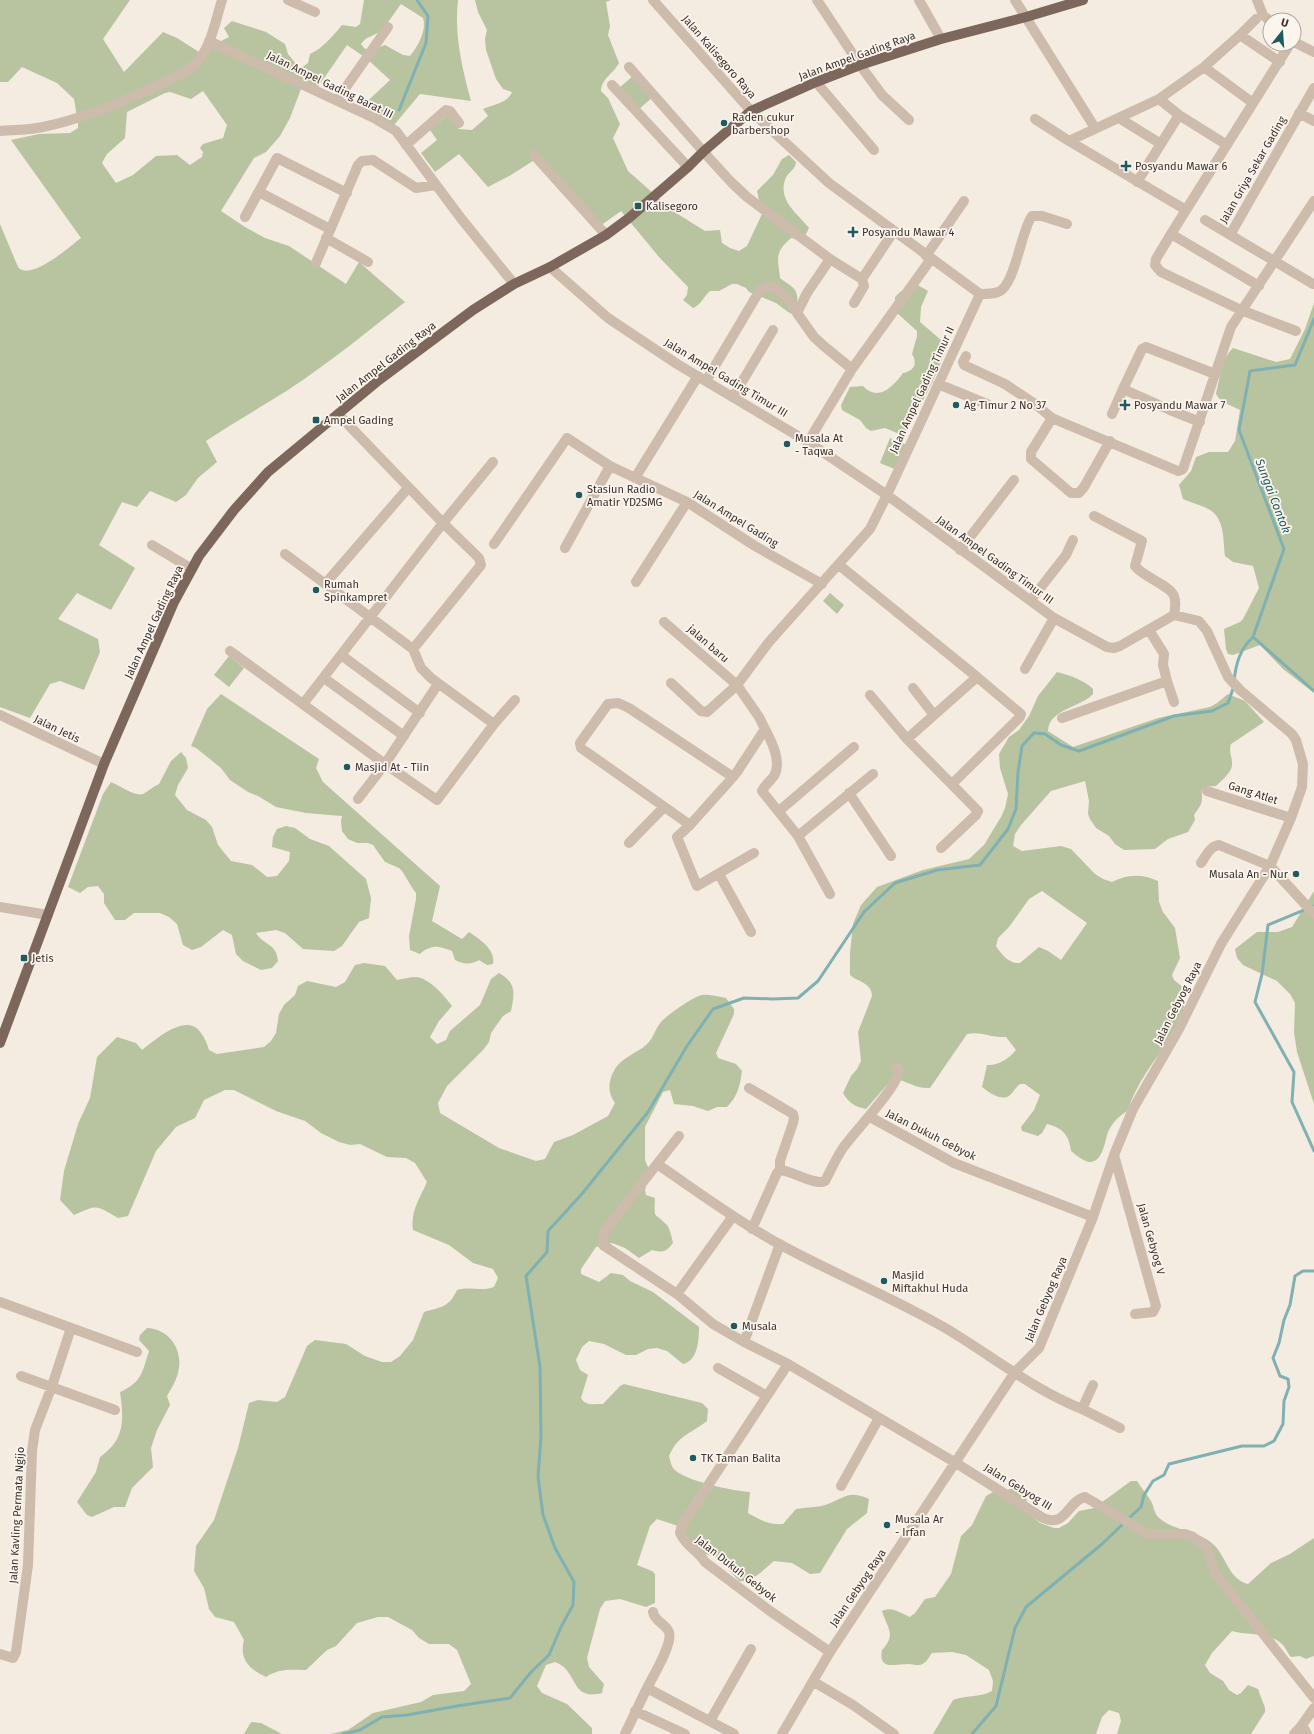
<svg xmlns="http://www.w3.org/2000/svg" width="1314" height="1734" font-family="'Fira Sans',sans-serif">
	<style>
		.green { fill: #b8c4a0; fill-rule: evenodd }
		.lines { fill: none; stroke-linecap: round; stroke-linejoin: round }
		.stream { stroke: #7fb0b2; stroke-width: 3 }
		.minor { stroke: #cdbbac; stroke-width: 10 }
		.major { stroke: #7d675c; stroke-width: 10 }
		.poi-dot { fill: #1f5a5e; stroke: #fbf5ee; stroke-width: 1.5 }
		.labels { text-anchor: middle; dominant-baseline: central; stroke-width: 3.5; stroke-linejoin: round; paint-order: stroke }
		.street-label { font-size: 11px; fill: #3b302b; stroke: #fbf5ee }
		.poi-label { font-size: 11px; fill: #3b302b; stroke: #fbf5ee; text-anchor: start }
		.water-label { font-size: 12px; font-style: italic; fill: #1f5a5e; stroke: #fbf5ee }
	</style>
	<rect width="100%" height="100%" fill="#f4ebe1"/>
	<!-- green -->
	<path class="green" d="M0 0H130L103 39 124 72 163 32 177 38 199 52 229 37 224 28 232 21 266 32 285 44 288 54 300 69 308 63 310 54C323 48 332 37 342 25L356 27 360 24 364 0H458C454 34 462 68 471 101L420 94 394 125 359 109 390 80 366 58 347 45 318 87 304 81 290 118 280 136 266 152 254 158 221 211 245 227 265 238 289 246 346 284 359 262 405 302C367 332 329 363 288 390 261 407 233 423 206 441L217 462 198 478 186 495 176 502 150 491 137 507 122 502 99 545 135 568 111 610 77 593 58 619 98 639 100 652 84 690 60 681 50 684 30 718 0 707V224L18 267C30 282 69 247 81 238L11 140 39 134 70 133 78 128V123L74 99 57 83 22 67 8 82H0ZM401 4 423 18C427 30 418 46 410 56L403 55 385 45 370 51 364 48 361 44C366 36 372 37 379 32 388 24 394 13 401 4ZM203 91 227 125 223 138 203 144 200 148 203 152 202 157 190 165 177 155 156 156 133 175 116 183 102 163 107 154 125 138 127 112 165 93 170 92 191 99Z
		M475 0H611L606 2 610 26 608 35 619 63C614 73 601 79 601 91L608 98 620 124 613 138 628 171 673 211 705 231 720 230 722 243 730 248 739 251 747 246 762 214 757 191 773 175 782 159 789 155 796 162C796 170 787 172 785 180 778 201 798 214 809 228L806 234 800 240 791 238C774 253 778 258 780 278 790 286 799 288 797 302 796 307 796 310 792 314L788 312 776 303 749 292 746 288 737 284H732L719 291H710C703 297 701 305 693 308L683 300 687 295 688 287 659 257 621 211 600 226 536 159 511 175 488 187 459 154 435 172 421 153 437 140 430 130 448 115 459 129 472 130 488 116 483 109C492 105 508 103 512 92L503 89 496 79 486 50 485 39 487 30 478 12Z
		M634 75 654 96 638 110 619 88Z
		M916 284 928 291 921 307 920 322 948 346 931 385 904 436 885 428 871 431 866 428 860 420 842 410 841 405 850 387 863 386C878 402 893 387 903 373 914 371 918 364 912 354L917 336V331L896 312 895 297 900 292Z
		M1314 303V693L1283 669 1260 645 1233 655 1228 654 1226 649 1224 629 1240 622 1243 619 1259 588 1253 566 1233 562 1225 556C1223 541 1225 519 1210 510 1202 505 1192 503 1183 499L1179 485 1191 471 1196 457 1209 452H1228L1235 441 1240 410 1221 401 1216 394C1220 379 1221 359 1233 348L1276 362 1290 359 1305 329Z
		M890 438 907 445 897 470 880 463Z
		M830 593 844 605 837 614 823 601Z
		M229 656 244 668 229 687 214 675Z
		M1057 672C1069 675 1084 680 1093 689V694C1080 708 1049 709 1048 731L1073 747 1158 718 1210 707 1217 703 1228 694 1245 701 1264 722 1231 744C1228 751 1233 758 1232 766 1230 774 1222 780 1216 786 1194 787 1205 791 1201 804 1199 808 1196 812 1194 815L1195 820 1188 832 1168 839 1155 849 1124 850 1115 844 1109 836 1096 828 1090 819 1088 814 1089 801 1085 781 1051 791 1021 825 1015 834 1013 846 1022 851 1061 846 1071 849 1095 874 1103 879 1112 882C1128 874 1142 874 1158 881L1159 902 1163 912 1175 928 1180 958 1172 975 1174 980 1184 988C1190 1021 1162 1047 1146 1073 1138 1085 1132 1098 1127 1111 1119 1116 1112 1123 1108 1132 1105 1140 1103 1162 1090 1162 1084 1162 1076 1155 1071 1151 1069 1135 1063 1128 1047 1124L1042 1133 1038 1136 1022 1131 1021 1127 1034 1110 1040 1095 1025 1084H1020C1016 1087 1013 1093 1009 1096 1001 1101 988 1092 982 1087L987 1065C998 1066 1010 1058 1016 1050L1006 1037C991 1038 982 1031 967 1034L930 1088C916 1089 907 1081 893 1078L866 1109C855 1107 848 1102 843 1093L851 1076 857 1069 861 1061 858 1032 872 996C872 983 858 982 850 975V953L853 924 861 905 877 887 923 870 969 859 984 845 1001 817 1005 808 1008 794 1000 768 999 754 1009 737 1019 730 1029 716 1038 696ZM1042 891 1087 923 1061 960 1048 951 1039 947 1020 963C1009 964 1002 955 996 946L998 938 1009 927 1029 899Z
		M221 694 319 759 316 768 323 782 440 886 432 921 462 939 469 932C479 939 496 949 493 964L487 965 479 960C471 965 463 964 455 960L452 951C438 946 432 944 420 954L410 950 409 936 416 899V893L413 889 402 871 399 868 385 862 373 845 368 843H357L348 839 342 831 341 821 342 816 306 813 276 807 258 796 248 792 230 780 221 768 196 748 191 746 207 709Z
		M181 752 186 758 188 768 178 785 175 795 187 810 206 820 212 827 218 845 231 861 252 865 267 877 277 876 289 861 290 852 272 847 273 837 277 829 286 826 295 828 310 839 329 846 366 879 371 898 369 918 359 922 342 946 334 951 303 949 285 933 276 930 256 933C265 947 276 942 278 961L272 968 261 970 243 961 236 954 232 935 223 930 201 947 192 950 183 945 177 924 169 917 160 913H134L125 920H115L104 903V894L98 886 88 887 80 893 68 887 103 794 111 782C118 785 136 797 143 794 149 791 152 787 159 784L171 761Z
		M1314 891V1104L1297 1052 1294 1032 1295 1003 1290 994 1277 981 1243 965 1237 958 1235 949 1257 932H1278L1292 927Z
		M364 963 385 966 397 980C403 979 410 977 416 977 429 978 444 995 452 1006L439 1021 430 1037 437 1044 446 1040 450 1031 480 1005 491 979 499 973C516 983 515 992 511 1011L503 1016 491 1033 489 1042 483 1050 447 1086 438 1103 440 1113 499 1148 536 1161 545 1159 554 1142 573 1135 608 1116 615 1103C607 1092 608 1081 615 1069 621 1058 637 1053 646 1045 654 1038 655 1029 661 1022 666 1016 694 996 702 995 709 994 719 997 726 998L734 1009V1014L716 1053 718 1058 736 1064 742 1071C740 1085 738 1096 727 1107H717L708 1111 693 1106 674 1104 670 1090 663 1092 645 1127V1160L650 1172 645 1190 646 1195 655 1198C654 1221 654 1211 667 1225 670 1229 672 1238 673 1243 666 1252 663 1253 652 1250L639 1258 625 1248 612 1243 596 1247 581 1269V1274L599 1282 611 1273 623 1275 630 1281 653 1292 699 1327C699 1339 698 1361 683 1364L667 1351 657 1348 648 1349 636 1355H626L604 1344 589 1341 582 1347 576 1360 580 1370 588 1375 581 1398C585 1406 594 1404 603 1404L620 1386 624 1384 702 1403 708 1409 707 1421C689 1435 679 1434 669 1456 670 1460 671 1465 673 1468 683 1481 734 1491 750 1492L748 1513C760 1520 769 1525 783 1524L796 1509C806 1507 818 1508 828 1504 846 1497 849 1490 869 1499L867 1513 847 1529 820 1573 810 1574 792 1563 774 1561C764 1569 752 1583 739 1581L718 1558 689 1549 681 1527 657 1519 650 1526 637 1565 652 1571 655 1574V1603L646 1607 620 1599 605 1601 600 1609 587 1658 589 1667 604 1684 602 1693C575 1700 577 1680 564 1667 561 1665 558 1663 555 1662L546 1665 537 1686 542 1693 567 1704 592 1728V1734H330L348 1730 373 1713 421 1702 433 1695 464 1691 471 1684 457 1650 449 1644H429L419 1638 412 1630 388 1617H378L357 1623 336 1646 327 1650 306 1670C290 1670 280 1668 266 1677 249 1669 239 1659 244 1640L234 1622 215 1617 209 1609 204 1588 194 1571 196 1546 214 1520 238 1448 249 1403 258 1400 277 1402 285 1397 307 1346 315 1340 346 1344 365 1356 382 1362H391L400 1356 413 1340 424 1312C442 1307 449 1307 457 1290 471 1286 480 1292 494 1287L498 1278 493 1269 473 1263 449 1245 413 1230C410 1212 420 1198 427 1182L415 1163 406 1158 387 1157 360 1144 350 1145 339 1142 321 1133 305 1121 276 1111 234 1090H225L204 1100 195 1118 176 1127 156 1151 128 1216 118 1218C96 1205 98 1204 74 1215L60 1200 64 1171 78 1124 90 1098 97 1057 117 1037 136 1043 142 1050C155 1040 187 1011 201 1033 205 1038 207 1044 209 1050L217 1054 264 1047 271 1041 276 1033 279 1014 284 1005 295 995 298 986 307 981 336 987 345 982 355 965Z
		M147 1328C170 1329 184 1351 178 1373 176 1381 171 1389 167 1396L170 1405 157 1430 151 1448 153 1467 132 1488 125 1507H114L92 1517 87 1515 77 1502 96 1472 100 1457C125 1439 124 1420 120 1392 142 1382 142 1373 149 1351L139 1340 140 1335Z
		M1131 1481H1137C1141 1488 1147 1494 1151 1501 1154 1506 1154 1513 1158 1517 1174 1532 1200 1530 1215 1546 1227 1559 1229 1579 1248 1584L1271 1563 1290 1554 1314 1538V1656L1306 1659 1300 1656 1291 1657C1288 1654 1286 1648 1282 1644 1268 1631 1249 1636 1232 1631L1212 1653 1205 1665 1210 1673 1223 1681 1229 1690 1237 1695 1241 1693 1248 1685 1258 1689 1265 1708V1712L1251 1734H1117L1121 1721 1119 1713 1109 1710 1102 1717 1096 1734H933L953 1700C965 1695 979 1698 992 1691L993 1681 989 1670 966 1655 952 1652 932 1653C929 1656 928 1661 924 1663 919 1667 914 1664 908 1664 895 1664 878 1671 882 1650 897 1634 887 1628 882 1611 892 1606 900 1613 910 1617L915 1613 925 1599 935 1597 951 1574 961 1536 972 1525 986 1496 995 1491 999 1492 1014 1488 1019 1490 1026 1497 1029 1514 1040 1523 1054 1528H1059L1068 1523 1079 1511 1094 1508Z
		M251 1722 261 1723 282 1734H244Z"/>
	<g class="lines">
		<!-- stream -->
		<path class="stream" d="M399 110 426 43 428 16 417 0
			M1314 319 1295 365 1250 371 1239 430 1284 549 1253 637 1314 691
			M1234 681C1236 663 1240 649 1253 637
			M1314 906 1268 925 1262 974 1255 1002 1294 1072 1292 1102 1314 1151
			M1128 1519 1141 1507 1144 1495 1153 1481 1164 1475 1169 1464 1242 1446H1264L1274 1441 1283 1424 1284 1401 1289 1387 1288 1379 1280 1376 1273 1358 1279 1343 1284 1320 1290 1305 1295 1276 1303 1271H1314
			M343 1734 360 1730 382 1717 407 1715 457 1706 510 1698 531 1672 549 1655 561 1627 573 1605 574 1582 555 1548 543 1515 538 1477 541 1436 540 1367 526 1276 547 1252 548 1231 581 1195 648 1112 687 1046 713 1009 744 998 773 999 798 998 818 981 864 912 895 883 937 870 980 865 1008 829 1016 809 1018 772 1022 746 1034 733 1045 734 1061 745 1079 751 1174 716 1212 711 1228 703 1234 686
			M972 1734 996 1706 1015 1628 1026 1607 1102 1544 1124 1523"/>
		<!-- minor -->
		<path class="minor" d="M288 0 315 12
			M653 0 751 111 829 183 980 294 887 495 870 529 769 642 737 685 707 712 701 711 671 683
			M817 0 860 65 882 95 909 120
			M919 0 941 39
			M1015 0 1095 128
			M1257 0 1263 15 1270 21
			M1240 35 1256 19
			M209 41 374 118 396 131 460 217 514 284
			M1294 42 1314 52
			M1290 44 1171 234 1156 259 1155 265 1161 272 1241 310 1296 331
			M629 67 710 159 731 182 747 197 830 259 862 279 864 286 854 303
			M1204 67 1253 103
			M816 82 874 150
			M612 85 688 167
			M1159 99 1179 115 1227 145
			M337 100 388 27
			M1299 113 1314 121
			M1119 118 1161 144
			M1035 119 1069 141 1186 210
			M0 131C14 130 29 130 43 127 81 119 128 100 163 83 173 78 185 74 193 66 211 50 215 22 222 0
			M1069 141 1159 99 1204 67 1240 35 1280 62
			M406 145 446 110 450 111 459 123
			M534 155 606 235
			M1137 182 1179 115
			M259 192 330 229
			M245 217 277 158 347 193
			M1205 220 1313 284
			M1171 234 1259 286
			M1230 235 1314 88
			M326 238 368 262
			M926 256 964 201
			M830 259 807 293 797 313 814 337 825 347 852 369
			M316 263 358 165 362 161 373 160 416 188 436 185
			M550 267 608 318 677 364 808 442 887 495 1054 618 1107 647 1114 648 1120 646 1174 615 1199 621 1207 631 1228 677 1240 690 1292 734 1296 740 1303 764 1302 787 1291 818 1270 866 1221 944 1179 1029 1133 1109 1114 1155 1093 1217 1039 1348 1015 1372 830 1652 782 1734
			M862 279 894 231
			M980 294C985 294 993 294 998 292 1015 287 1021 230 1032 216H1042L1067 224
			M966 356 963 362 964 365 1005 384 1035 404 1052 418
			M706 381 760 290 769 286C781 289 790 302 797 311
			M938 384 987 404
			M733 397 773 330
			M1112 414 1123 389
			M1200 422 1170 410 1123 389 1142 349 1146 347 1215 374
			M1110 441 1084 487 1079 493H1071L1031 459V452L1052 418 1066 424 1178 471 1183 469 1231 327 1314 201
			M808 442 852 369 931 259
			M635 478 698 376
			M1094 516 1142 541 1135 566C1143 577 1171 586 1174 596 1176 601 1175 610 1174 615
			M494 544 567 438 610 466 687 502 755 546 822 584
			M152 545 192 569
			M565 548 610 466
			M960 550 1014 480
			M285 554 413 649
			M839 565 977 677 907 739
			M636 582 687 502
			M325 584 408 488
			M1031 600 1066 555 1073 540
			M664 622 737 685 759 717 765 729 737 772 733 777 690 825 581 748 580 743 608 704 618 703 629 708 733 777
			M413 649 481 565 479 558 443 523 493 462
			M413 649 421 668 431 678 494 724 515 700
			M230 651 385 764 437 800 494 724
			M341 655 420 713
			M1025 669 1054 618
			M324 678 404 736
			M1167 681 1174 702
			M913 688 934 715
			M870 695 907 739 978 811 976 815 941 848
			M303 704 443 523 338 414
			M0 715 104 764
			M1062 718 1167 681 1163 665 1164 654 1149 630
			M765 729C772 742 782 762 774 776 770 781 765 785 762 791L798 836 830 894
			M952 784 1020 717 1021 714 977 677
			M1207 791 1291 818
			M849 793 891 856
			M358 799 385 764 436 687
			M779 811 854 747
			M690 825 677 837 697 886 754 853
			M798 836 873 774
			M629 843 664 807
			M1201 863C1206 856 1210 846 1219 845L1270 866 1314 914
			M719 874 751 932
			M0 907 48 915
			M749 1088 793 1114 794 1118 793 1123 780 1161V1170
			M870 1117 954 1163 1093 1217
			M1114 1155 1156 1306 1153 1312 1135 1314
			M657 1164 679 1136
			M752 1229 777 1173 780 1170C793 1171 815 1186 825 1181 831 1170 836 1158 843 1148 853 1133 899 1086 899 1070L896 1067
			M677 1294 733 1216
			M0 1302 137 1352
			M744 1342 780 1244
			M788 1364 682 1525 680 1533C688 1549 697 1549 705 1562L770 1611 830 1652
			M718 1368 767 1396
			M21 1376 115 1410
			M1093 1385 1082 1409C1034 1390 992 1356 947 1329 892 1297 834 1274 779 1244 737 1221 697 1191 657 1164L604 1232 603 1245 677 1294 713 1324 744 1342 788 1364 956 1463 1043 1518C1067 1528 1067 1501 1085 1497L1148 1534H1185L1193 1537 1203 1544 1207 1548 1215 1573 1314 1698
			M1082 1409 1120 1428
			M841 1486 879 1418
			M653 1612C655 1622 665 1623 669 1632 673 1644 653 1676 647 1688L734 1734
			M0 1654 13 1658 16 1652 28 1565 32 1451 35 1430 52 1386 71 1328
			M814 1682 853 1705 894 1734
			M635 1711 685 1734
			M710 1721 751 1649
			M625 1734 647 1688
			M1294 1734 1302 1725
			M1307 1734 1302 1725 1314 1708"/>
		<!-- major -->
		<path class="major" d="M0 1043 104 764 174 602 199 556 234 510 268 472 379 380 473 310 514 284 550 267 606 235 629 218 688 167 704 151 751 111 816 82 860 65 941 39 1026 17 1083 0"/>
	</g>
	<!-- markers -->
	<g class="poi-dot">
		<circle cx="724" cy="123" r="4"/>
		<path d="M1124 160h4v4h4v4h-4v4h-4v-4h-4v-4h4z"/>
		<rect x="634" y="202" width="8" height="8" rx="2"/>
		<path d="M851 226h4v4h4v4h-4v4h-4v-4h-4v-4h4z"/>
		<circle cx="956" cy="405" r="4"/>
		<path d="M1123 399h4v4h4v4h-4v4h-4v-4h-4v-4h4z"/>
		<rect x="312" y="416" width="8" height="8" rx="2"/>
		<circle cx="787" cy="444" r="4"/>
		<circle cx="579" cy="495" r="4"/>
		<circle cx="316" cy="590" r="4"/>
		<circle cx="347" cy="767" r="4"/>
		<circle cx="1296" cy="874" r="4"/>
		<rect x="20" y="954" width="8" height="8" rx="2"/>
		<circle cx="884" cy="1281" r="4"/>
		<circle cx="734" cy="1326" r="4"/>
		<circle cx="693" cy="1458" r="4"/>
		<circle cx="887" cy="1525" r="4"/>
	</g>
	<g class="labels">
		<!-- street labels -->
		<g class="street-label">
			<text transform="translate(857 56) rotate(-20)">Jalan Ampel Gading Raya</text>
			<text transform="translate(719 57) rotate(49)">Jalan Kalisegoro Raya</text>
			<text transform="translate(330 85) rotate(26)">Jalan Ampel Gading Barat III</text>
			<text transform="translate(1253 170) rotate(-60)">Jalan Griya Sekar Gading</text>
			<text transform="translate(386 362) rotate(-38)">Jalan Ampel Gading Raya</text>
			<text transform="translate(726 378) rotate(31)">Jalan Ampel Gading Timur III</text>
			<text transform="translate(922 390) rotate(-65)">Jalan Ampel Gading Timur II</text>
			<text transform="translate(736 519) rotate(32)">Jalan Ampel Gading</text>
			<text transform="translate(995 560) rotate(36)">Jalan Ampel Gading Timur III</text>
			<text transform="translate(154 622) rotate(-65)">Jalan Ampel Gading Raya</text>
			<text transform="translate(708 644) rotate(41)">jalan baru</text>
			<text transform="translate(57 729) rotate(26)">Jalan Jetis</text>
			<text transform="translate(1253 793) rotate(18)">Gang Atlet</text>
			<text transform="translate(1178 1003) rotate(-63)">Jalan Gebyog Raya</text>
			<text transform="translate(931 1135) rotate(27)">Jalan Dukuh Gebyok</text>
			<text transform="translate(1151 1239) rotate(74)">Jalan Gebyog V</text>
			<text transform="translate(1046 1299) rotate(-67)">Jalan Gebyog Raya</text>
			<text transform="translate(1018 1487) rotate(32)">Jalan Gebyog III</text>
			<text transform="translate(17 1515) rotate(-87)">Jalan Kavling Permata Ngijo</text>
			<text transform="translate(736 1569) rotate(38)">Jalan Dukuh Gebyok</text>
			<text transform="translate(858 1588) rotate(-56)">Jalan Gebyog Raya</text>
		</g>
		<!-- poi labels -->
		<g class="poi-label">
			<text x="732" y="117">Raden cukur<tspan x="732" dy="13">barbershop</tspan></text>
			<text x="1135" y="166">Posyandu Mawar 6</text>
			<text x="646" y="206">Kalisegoro</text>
			<text x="862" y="232">Posyandu Mawar 4</text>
			<text x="964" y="405">Ag Timur 2 No 37</text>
			<text x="1134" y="405">Posyandu Mawar 7</text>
			<text x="324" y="420">Ampel Gading</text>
			<text x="795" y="438">Musala At<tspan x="795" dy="13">- Taqwa</tspan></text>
			<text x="587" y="489">Stasiun Radio<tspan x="587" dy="13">Amatir YD2SMG</tspan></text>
			<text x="324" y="584">Rumah<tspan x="324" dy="13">Spinkampret</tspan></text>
			<text x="355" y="767">Masjid At - Tiin</text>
			<text x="1288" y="874" text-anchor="end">Musala An - Nur</text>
			<text x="32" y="958">Jetis</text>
			<text x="892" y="1275">Masjid<tspan x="892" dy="13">Miftakhul Huda</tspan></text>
			<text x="742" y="1326">Musala</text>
			<text x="701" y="1458">TK Taman Balita</text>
			<text x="895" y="1519">Musala Ar<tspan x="895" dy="13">- Irfan</tspan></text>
		</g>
		<!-- water labels -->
		<g class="water-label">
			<text transform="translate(1273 496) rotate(69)">Sungai Contok</text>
		</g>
	</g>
	<!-- north arrow -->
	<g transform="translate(1282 32) rotate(17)"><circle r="19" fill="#fbf5ee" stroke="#aea6a0"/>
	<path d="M0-3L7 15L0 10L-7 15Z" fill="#1f5a5e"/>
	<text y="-6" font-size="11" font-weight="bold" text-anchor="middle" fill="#3b302b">U</text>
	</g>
</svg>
